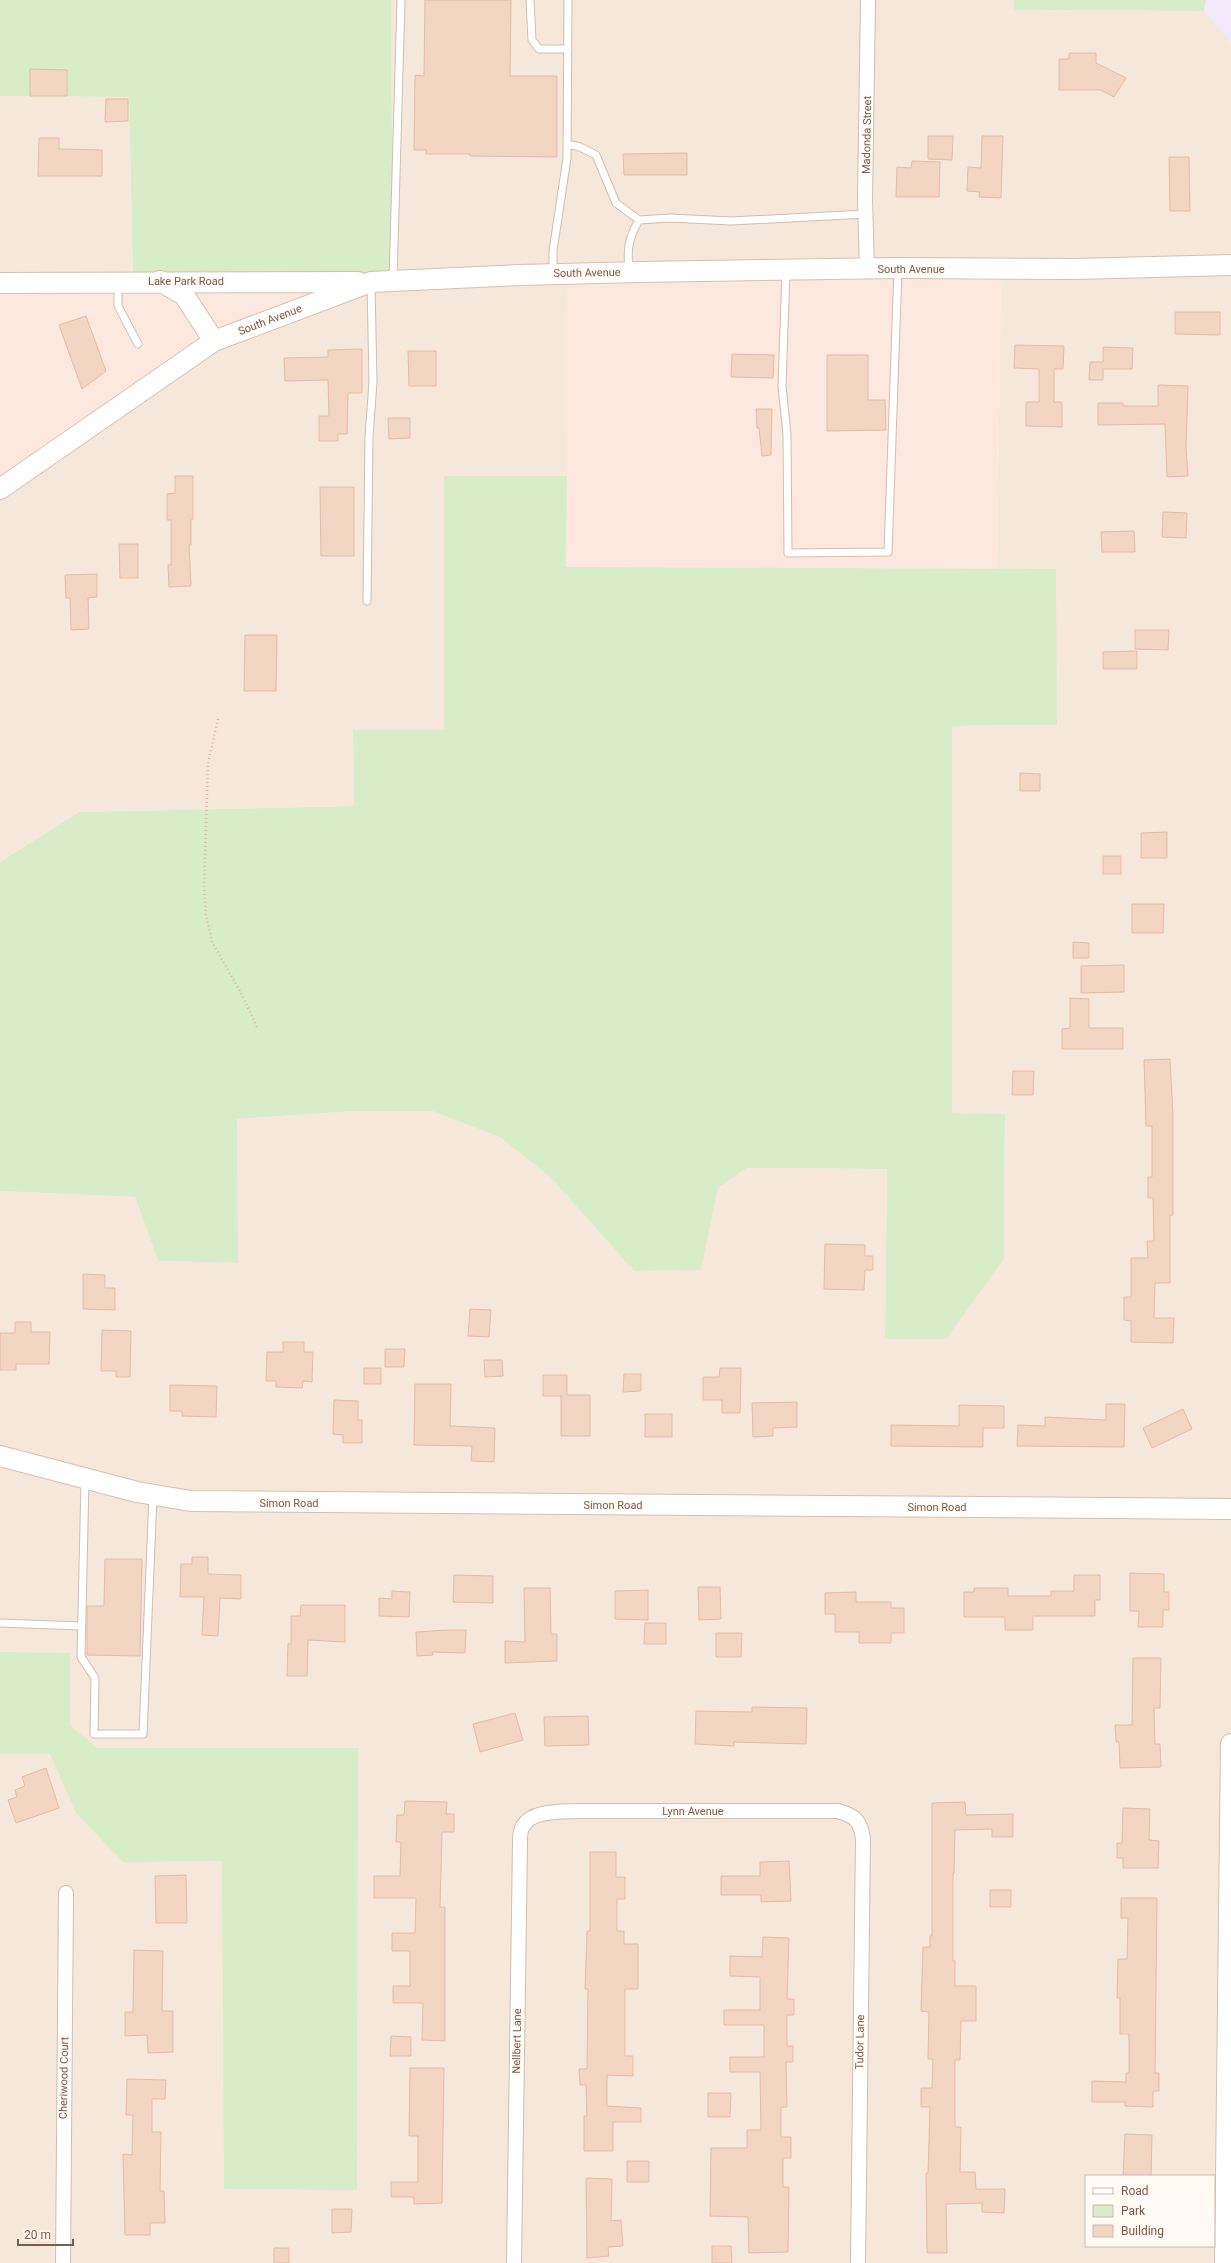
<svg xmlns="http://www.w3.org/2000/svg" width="1231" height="2263" font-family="Roboto,sans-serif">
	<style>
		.residential { fill: #f5e8da; fill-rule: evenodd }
		.commercial { fill: #fde8e0 }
		.education { fill: #f3e8fa }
		.green { fill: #d8ecc9 }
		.building { fill: #f3d5c3; stroke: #e6bba3 }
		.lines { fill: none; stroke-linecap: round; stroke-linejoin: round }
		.lane-casing { stroke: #d1beb0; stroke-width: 9 }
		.street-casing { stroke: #d1beb0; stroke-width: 16 }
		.secondary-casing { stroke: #d6c0b0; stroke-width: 22 }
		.path { stroke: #d9b8a5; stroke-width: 2.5; stroke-dasharray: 1 3; stroke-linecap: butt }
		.lane { stroke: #fff; stroke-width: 7 }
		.street { stroke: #fff; stroke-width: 14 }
		.secondary { stroke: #fff; stroke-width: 20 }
		.labels { text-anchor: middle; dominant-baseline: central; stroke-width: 3; stroke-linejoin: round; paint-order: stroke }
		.street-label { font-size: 11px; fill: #7a5c4d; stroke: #fffaf3 }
	</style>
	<rect width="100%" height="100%" fill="#fdf6ec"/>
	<!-- residential -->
	<path class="residential" d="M391 0H1014V10L1204 11 1206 0H1231V2263H0V1191L135 1197 158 1261 237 1263V1119L356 1111H432L501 1137 551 1178 634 1271 701 1269 718 1188 747 1168 887 1169 885 1339 1004 1259 1005 1114 952 1113V726L1056 725V569H997L1001 268 568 273 567 476H444V730H353L354 806 79 812 0 862V489L214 341 393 280ZM1086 2176H1214V2246H1086Z
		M0 96 129 97 133 282 0 283Z"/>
	<!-- commercial -->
	<path class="commercial" d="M1001 268 997 569 566 567 568 273Z
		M371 282 214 341 0 489V283Z"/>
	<!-- education -->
	<path class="education" d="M1206 0H1231V43L1204 11Z"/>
	<!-- green -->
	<path class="green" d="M0 0H391L393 280 133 282 129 97 0 96Z
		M1014 0H1206L1204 11 1014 10Z
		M444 476H567L566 567 1056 569 1057 725 952 726V1113L1005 1114 1004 1259 946 1339H885L887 1169 747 1168 718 1188 701 1270 634 1271 551 1178 500 1137 432 1111H356L237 1119 238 1263 158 1261 135 1197 0 1191V862L79 812 354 806 353 730H444Z
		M0 1652 70 1653V1725L97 1748H358L357 2190 224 2189 222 1861 123 1862 76 1813 50 1754H0Z"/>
	<!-- building -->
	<path class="building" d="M425 0H511L510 76H557V157L470 156V154H426V150H414L415 75 424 76Z
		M1069 53H1096V63L1126 78 1114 97 1101 90H1059V59H1069Z
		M30 69 67 70V96H30Z
		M106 99H128V121L105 122Z
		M928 136H953L952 160 928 159Z
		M982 136H1003L1001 198 979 197 980 192 967 191 968 167 981 168Z
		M39 138H59V149L102 150V176H38Z
		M687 153V175H624L623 154Z
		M1169 157H1189L1190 211H1170Z
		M912 161 940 162 939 197H896L897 167 911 168Z
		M1175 312H1220V335L1175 334Z
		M86 316 106 371 82 389 59 325Z
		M1015 345 1064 346 1063 369H1054V402H1062V427L1026 426V402H1039V369L1014 368Z
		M1103 347 1133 348 1132 369H1103V380H1089L1090 362H1103Z
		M362 349V393H348L347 434H338V441H319V416H329L328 380 285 381 284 358 328 357V350Z
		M408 351H436V386H409Z
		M732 354 774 355 773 378 731 377Z
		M827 355H868V400H885L886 430 827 431Z
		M1158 385 1188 386 1186 447 1188 476 1167 477 1165 424 1098 425V403H1123V406H1158Z
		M756 409H772L771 455 762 456 759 428H757Z
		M388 418H410V438L389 439Z
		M175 476H193V519L191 520V545H189L191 586 169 587 168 565H171V520H167V494L175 493Z
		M320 487H354V556H321Z
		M1163 512 1187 513 1186 538 1162 537Z
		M1134 531 1135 552H1102L1101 532Z
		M119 544H138V578H120Z
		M97 574V597L88 598 89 629 71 630 70 598H66L65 575Z
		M1135 630H1169L1168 650 1135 649Z
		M245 635H277L276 691H244Z
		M1137 651V669H1103V652Z
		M1020 773 1040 774V791H1020Z
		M1167 832V858H1141V833Z
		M1103 856H1121V874H1103Z
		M1132 904H1164L1163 933H1132Z
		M1073 942 1089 943V958H1073Z
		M1124 965V992L1081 993V966Z
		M1070 998 1089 999V1028H1123V1049H1062V1029L1070 1028Z
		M1170 1059 1173 1115V1215H1170V1283H1155L1154 1318H1174L1173 1343 1131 1342V1321L1124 1320V1297H1131V1258H1148L1147 1241H1154L1153 1198H1148V1177H1152V1126H1146L1144 1060Z
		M1013 1071H1034L1033 1095H1012Z
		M825 1244 865 1245V1256H873V1270H865L864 1290 824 1289Z
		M83 1274 105 1275V1288H115V1310L83 1309Z
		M470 1309 491 1310 489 1337 468 1336Z
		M15 1322H31V1332H50L49 1364H16V1370H0V1333H15Z
		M102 1330 131 1331 130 1377H116V1371H101Z
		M283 1342H304V1352H313L312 1382 303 1381 302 1388 276 1387V1381H266L267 1352H283Z
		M385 1349H405L404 1367H385Z
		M484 1360H502L503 1376 485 1377Z
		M364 1368H381V1384H364Z
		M720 1368H741L740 1413H722V1400H703V1377H719Z
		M624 1374H641V1391L623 1392Z
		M543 1375H567V1395H590V1436H561V1396H543Z
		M415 1384H451L450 1426 495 1428 494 1462 471 1461 472 1446 414 1445Z
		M170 1385 217 1386 216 1417 182 1416V1411H170Z
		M334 1400 358 1401V1420H362V1443H343V1435L333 1434Z
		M797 1402V1427L773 1428V1436L753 1437 752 1403Z
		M1106 1404H1125L1124 1447 1017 1446 1018 1425 1045 1426V1417L1106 1420Z
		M959 1405 1004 1406V1428H983V1447L891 1446V1425L959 1426Z
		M1183 1409 1192 1429 1152 1448 1143 1428Z
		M645 1414H672V1437H645Z
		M192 1557H208V1574L241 1575V1599L220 1598 218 1636 202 1635 204 1597H180L181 1564H192Z
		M105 1559H142L140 1656 87 1655V1606H104Z
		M1130 1573 1164 1574V1592H1169V1610H1163V1627H1138L1139 1611H1130Z
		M454 1575 493 1576V1603L453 1602Z
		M1074 1575H1100V1600H1095V1616H1033V1630H1005V1617H964V1592H974V1588H1008V1596H1051V1591H1074Z
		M698 1587H720L721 1619 699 1620Z
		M524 1588H550L551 1634H557V1661L505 1663V1641L525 1642Z
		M648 1590V1620L615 1619V1591Z
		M392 1591 410 1592 409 1617 379 1616V1598L392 1599Z
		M856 1592V1602H891V1608H904V1633H891V1643H859V1632H835V1614H825V1593Z
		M301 1605H345V1642L308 1640 307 1676H287L288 1644H291V1616H300Z
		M645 1623H666V1644H644Z
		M447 1630H466L465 1653 432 1652 433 1655 417 1656 416 1632Z
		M716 1633H742L741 1657H716Z
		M1133 1658H1161L1160 1708H1154L1155 1744H1160L1161 1767 1120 1768 1119 1742H1116L1115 1725H1132Z
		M752 1707 807 1708 806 1744 734 1742V1746L695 1744 696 1711 752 1712Z
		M515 1713 523 1740 480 1752 473 1724Z
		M588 1716 589 1745 545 1746 544 1717Z
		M46 1768 59 1808 16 1823 8 1800 17 1797 15 1790 25 1786 22 1777Z
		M405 1801 447 1802 446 1814H454V1832H442L440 1907H445V2041L422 2040 423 2003H393V1986H410V1951H392V1933H415L416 1898H374V1876H400L401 1842H396L397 1815H404Z
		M965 1802 966 1815 1013 1814V1837H992V1829L955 1830 954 1873H953V1961H955V1986H976V2021H961L960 2060H955V2127H961L960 2172H975L976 2189H1005L1004 2213 982 2212V2203L946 2204 947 2253H927L926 2173H928L930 2107H921V2088H932L933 2059H928L929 2012 921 2011 923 1947H930V1936H932V1803Z
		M1123 1808 1150 1809 1149 1840 1159 1841 1158 1868H1123V1858H1117V1843H1122Z
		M590 1852H616V1877H625V1899H617V1931H624V1944H638V1989H625V2056H633V2076L607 2075V2106L641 2108V2122H613V2151H584V2116H587L586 2085H580L579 2069H587L588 1989H585L587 1931H590Z
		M789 1861 791 1901 761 1902V1895H721V1876H760V1862Z
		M186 1875 187 1923H156L155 1876Z
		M990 1890H1011V1907H990Z
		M1121 1898H1157L1155 2073H1159V2091H1153V2107L1125 2106V2102H1092V2081L1126 2082V2073H1129V2034H1120V1998H1117L1118 1959H1127L1128 1918H1121Z
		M763 1937 789 1938 787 1999H794V2015H787V2046H793V2062H786L787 2107H781V2137H791V2158H783V2187H789L788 2252 749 2253 748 2217 710 2216 711 2148H747V2130H761L760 2072H730V2057H764V2025H724V2010H760V1977L730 1976V1956L762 1957Z
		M134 1950 163 1951 162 2011H173V2052L148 2053 147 2035 125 2036V2012H133Z
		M391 2036 411 2037V2056H390Z
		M410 2068H444L442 2203 414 2204V2197H391V2182H418V2136H409Z
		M127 2079 166 2080 165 2099H152V2132H161L160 2191H164L165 2223H150V2235H125L123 2154 132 2155 133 2115H126Z
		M708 2093H731L730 2117H708Z
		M1125 2134 1152 2135 1151 2176 1123 2175Z
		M627 2161H649V2182H627Z
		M586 2178 612 2179 611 2221 621 2220 623 2246 608 2247 609 2256 587 2258Z
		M332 2209H352L351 2232 332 2233Z
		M712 2246H731L732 2263H712Z
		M274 2248H289V2263H274Z"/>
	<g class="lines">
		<!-- lane casing -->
		<g class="lane-casing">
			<path id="lane" d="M530 0 532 40 539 49H568
				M567 144 580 147 596 155 616 203 639 220
				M629 271C627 249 628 239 639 220L670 218 731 221 866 214
				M786 271 782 386 787 434 788 553 888 552 898 269
				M553 274V251L567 158 568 0
				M393 280 401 0
				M118 284V306L138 344
				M367 601 369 437 373 382 371 284
				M85 1481 81 1657 95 1678 94 1734H143L153 1497
				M0 1623 81 1626"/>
		</g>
		<!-- street casing -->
		<g class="street-casing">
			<path id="street" d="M867 269 865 199 868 0
				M63 2263 66 1893
				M514 2263 520 1842C520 1837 520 1830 523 1826 532 1810 562 1812 578 1811H838C855 1816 860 1820 863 1838L858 2263"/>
		</g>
		<!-- secondary casing -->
		<g class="secondary-casing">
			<path id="secondary" d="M160 281 184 295 214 341
				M0 283 358 282
				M0 489 214 341 371 282 520 275 639 272 898 268 1076 269 1231 265
				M0 1456 137 1492 191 1501 1231 1509
				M1225 2263 1231 1744"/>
		</g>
		<!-- path -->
		<path class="path" d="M218 719 208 763 204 888 206 914 212 942 241 993 257 1027"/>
		<!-- lane -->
		<use href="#lane" class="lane"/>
		<!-- street -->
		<use href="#street" class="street"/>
		<!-- secondary -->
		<use href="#secondary" class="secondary"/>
	</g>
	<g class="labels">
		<!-- street labels -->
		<g class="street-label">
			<text transform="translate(867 135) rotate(-89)">Madonda Street</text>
			<text x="911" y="269">South Avenue</text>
			<text transform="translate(587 273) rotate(-1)">South Avenue</text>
			<text x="186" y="281">Lake Park Road</text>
			<text transform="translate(270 320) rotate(-21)">South Avenue</text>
			<text x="289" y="1503">Simon Road</text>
			<text x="613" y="1505">Simon Road</text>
			<text x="937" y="1507">Simon Road</text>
			<text x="693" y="1811">Lynn Avenue</text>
			<text transform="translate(517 2041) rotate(-89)">Nellbert Lane</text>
			<text transform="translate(860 2042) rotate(-89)">Tudor Lane</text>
			<text transform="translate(64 2078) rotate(-89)">Cheriwood Court</text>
		</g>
	</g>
	<!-- legend -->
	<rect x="1085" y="2175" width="130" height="72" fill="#fffaf3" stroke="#cabbb1"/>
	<rect x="1093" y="2188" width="20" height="6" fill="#ffffff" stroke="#cabbb1"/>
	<text x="1121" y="2195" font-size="12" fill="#7a5c4d">Road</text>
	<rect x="1093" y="2205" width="20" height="12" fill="#d8ecc9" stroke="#cabbb1"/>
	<text x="1121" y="2215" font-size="12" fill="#7a5c4d">Park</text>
	<rect x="1093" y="2225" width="20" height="12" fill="#f3d5c3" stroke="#cabbb1"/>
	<text x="1121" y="2235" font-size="12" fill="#7a5c4d">Building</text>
	<!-- scale -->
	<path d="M18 2239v6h55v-6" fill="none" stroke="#7a5c4d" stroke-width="2"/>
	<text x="24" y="2239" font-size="12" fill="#7a5c4d" stroke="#fffaf3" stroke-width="3" paint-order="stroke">20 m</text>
</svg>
